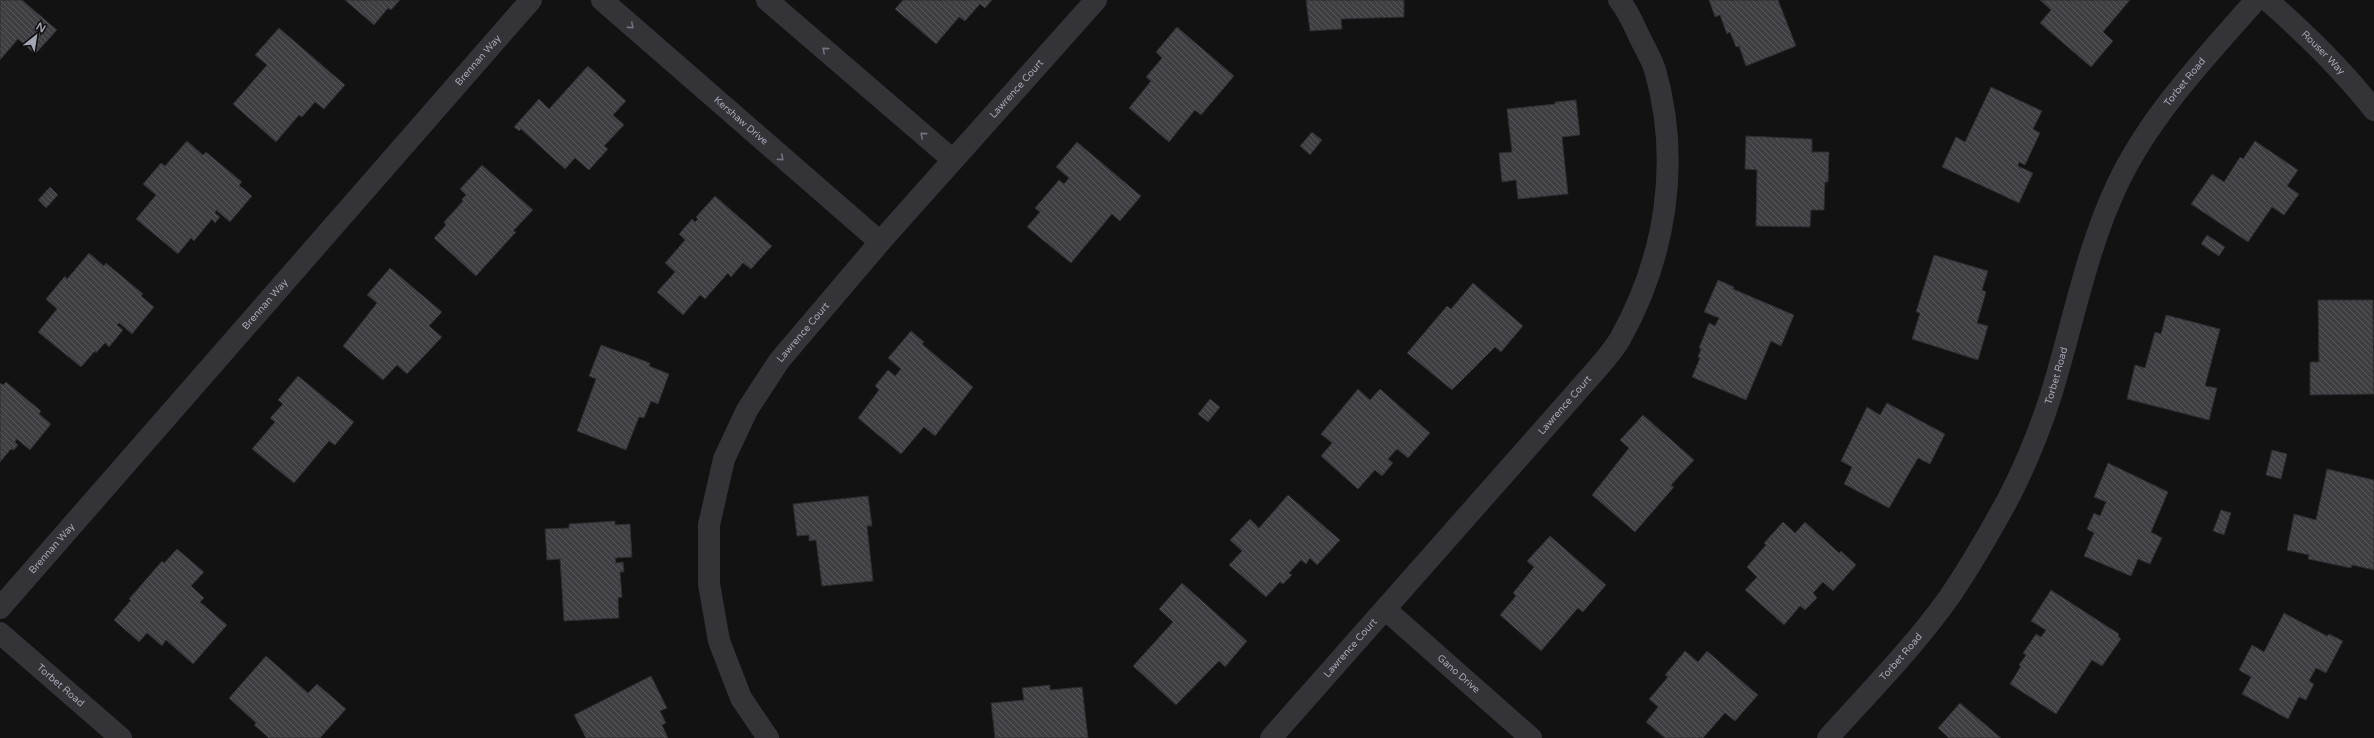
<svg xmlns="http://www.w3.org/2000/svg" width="2374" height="738" font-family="'Varela Round',sans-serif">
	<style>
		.building { fill: url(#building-back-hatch); stroke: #2d2c2f }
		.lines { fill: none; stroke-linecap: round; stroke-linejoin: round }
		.minor { stroke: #343338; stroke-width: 22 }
		.oneway { stroke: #72727c }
		.labels { text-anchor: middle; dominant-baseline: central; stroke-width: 4; stroke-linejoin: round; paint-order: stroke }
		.street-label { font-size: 10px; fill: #a5a6b3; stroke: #0d0d0e }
	</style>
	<defs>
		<pattern id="building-back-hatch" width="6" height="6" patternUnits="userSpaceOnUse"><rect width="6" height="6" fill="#3f3f43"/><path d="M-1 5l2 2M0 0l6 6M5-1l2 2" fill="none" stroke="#58585c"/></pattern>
	</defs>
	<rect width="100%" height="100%" fill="#121213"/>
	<!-- building -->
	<path class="building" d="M0 0H22L57 30 35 54 18 39 0 60Z
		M345 0H400L391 10 388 8 374 25Z
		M903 0H992L985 8 980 4 965 21 959 17 936 44 895 9Z
		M1306 0H1404V17L1341 19 1342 29 1310 31Z
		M1709 0H1778L1796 46 1746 66 1739 46 1736 47 1730 32 1727 34 1720 15 1715 17Z
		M2040 0H2130L2103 32 2113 41 2091 67 2040 23 2051 10Z
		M1177 27 1234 76 1201 115 1195 110 1169 142 1129 108 1151 81 1146 77 1162 58 1156 52Z
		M279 28 345 85 324 109 315 102 302 117 299 115 276 142 233 104 267 65 255 55Z
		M588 66 626 101 613 115 624 125 604 146 608 149 589 170 575 158 565 169 521 129 519 131 514 127 539 99 549 109Z
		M1991 87 2042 111 2033 129 2040 133 2025 165 2019 162 2018 166 2033 173 2019 203 1942 167 1956 137 1965 142Z
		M1576 100 1580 135 1562 137 1568 194 1518 199 1516 180 1502 182 1499 153 1512 152 1507 109 1555 104V102Z
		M1312 132 1322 140 1310 155 1300 146Z
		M1746 136 1812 139V152H1829L1828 182H1825L1824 210H1811L1810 227 1756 226 1757 170 1745 169Z
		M187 141 203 155 206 152 242 182 239 185 252 196 230 222 216 210 215 213 220 217 215 223 212 219 194 241 191 238 178 254 136 219 156 195 143 184 161 163 165 166Z
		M2255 141 2298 170 2287 186 2299 194 2284 215 2272 207 2248 242 2191 204 2212 174 2224 182 2240 157 2243 159Z
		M1077 142 1141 196 1120 221 1112 214 1071 263 1027 227 1040 212 1035 208 1059 180 1064 184 1069 178 1056 167Z
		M482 165 533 210 513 231 516 232 476 276 434 238 446 225 444 222 463 201 462 199 466 195 460 189Z
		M50 187 58 195 46 208 38 200Z
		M715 196 772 246 751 269 743 263 731 277 728 273 705 299 700 295 683 315 657 292 675 272 665 263 685 240 679 234 692 219 695 222 698 219 696 217Z
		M2207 235 2225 247 2219 256 2201 244Z
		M89 253 104 266 106 263 143 294 141 296 154 307 132 334 119 323 117 325 123 330 109 347 105 343 96 353 95 351 81 367 38 332 57 309 46 299 65 276 67 279Z
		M1934 255 1988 271 1982 290 1986 292 1977 323 1988 326 1978 360 1912 339 1920 313 1916 312Z
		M390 268 442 312 429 326 442 337 407 374 397 365 383 380 343 346 377 303 367 295Z
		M1718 280 1734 287 1733 289 1794 315 1781 346 1771 341 1746 400 1692 377 1700 358 1698 357 1701 349 1699 348 1709 323 1715 326 1719 318 1704 312Z
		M1473 283 1523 326 1501 352 1495 347 1452 390 1407 353 1447 306 1451 309Z
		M2318 300H2373L2374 394 2310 395V362H2319Z
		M2166 315 2220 329 2205 386 2217 388 2209 420 2127 399 2135 365 2145 368 2155 332 2161 334Z
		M911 331 924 342 922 344 973 387 935 436 924 427 901 454 858 418 879 390 875 386 888 370 895 376 901 369 888 358Z
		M601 345 650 363 649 366 669 374 658 404 651 401 644 418 639 417 626 450 577 431 596 379 589 376Z
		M298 376 354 422 335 445 329 441 294 483 252 449 275 422 270 418 283 404 278 400Z
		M6 382 41 411 39 414 51 424 30 450 17 439 15 442 18 445 14 450 11 449 0 462V383L3 385Z
		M1358 389 1370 400 1380 389 1430 433 1408 458 1397 449 1388 459 1393 463 1382 476 1375 470 1358 489 1321 456 1332 443 1321 434Z
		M1210 399 1220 407 1208 422 1198 414Z
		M1887 403 1945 434 1930 464 1918 458 1889 508 1844 484 1852 467 1841 461 1867 407 1880 415Z
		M1643 415 1694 460 1671 485 1674 487 1635 532 1592 495 1629 448 1620 440Z
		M2272 450 2287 454 2281 479 2266 475Z
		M2108 463 2168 492 2151 532 2162 538 2150 564 2138 559 2131 576 2084 556 2094 533 2087 529 2094 513 2100 516 2106 502 2094 497Z
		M2327 469 2374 480V570L2352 565 2351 568 2308 559 2309 555 2287 550 2294 514 2316 520Z
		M1288 495 1340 540 1317 565 1310 558 1306 564 1301 560 1289 573 1292 575 1283 584 1280 582 1266 597 1229 565 1242 551 1230 540 1250 519 1259 528Z
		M868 496 872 526H867L873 581 822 586 816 540 809 541V535L797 536 793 504Z
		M2221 510 2231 513 2224 535 2213 531Z
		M615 521V525L630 524 632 557 615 558 616 563 623 562 624 572H620L622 597 618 598 619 618 564 621 560 559 547 560 545 529 569 528V524Z
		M1783 522 1795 533 1805 522 1839 553 1841 551 1856 565 1833 591 1823 582 1813 593 1817 598 1805 610 1800 606 1784 625 1745 590 1757 577 1747 567 1766 545 1764 543Z
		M1550 536 1606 585 1583 612 1578 608 1541 651 1500 615 1516 596 1513 593 1534 567 1527 561Z
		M177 549 204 572 191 586 204 598 200 602 227 625 193 664 166 640 162 646 147 633 139 642 114 620 131 600 129 599 162 561 164 563Z
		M1182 583 1247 641 1225 667 1219 661 1176 705 1133 666 1173 622 1159 609Z
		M2051 590 2119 634 2118 636 2121 639 2102 666 2092 660 2056 714 2010 684 2021 666 2019 665 2026 655 2023 653 2036 634 2041 637 2046 630 2031 621Z
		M2284 613 2327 636 2329 634 2343 641 2326 673 2316 668 2309 681 2314 684 2306 700 2299 697 2288 719 2242 694 2251 677 2239 670 2252 645 2264 652Z
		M1685 651 1698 662 1707 651 1758 695 1735 721 1725 713 1703 738H1665L1646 722 1658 707 1649 699 1668 677 1665 675Z
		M266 656 308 693 317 684 346 709 320 738H269L254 725 256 723 229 698Z
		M651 676 667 708 660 711 666 723 662 725 668 738H586L574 715Z
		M1050 685V690L1082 687 1088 738H995L991 703 1024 700 1022 688Z
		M1960 703 2001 738H1949L1938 728Z"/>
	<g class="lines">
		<!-- minor -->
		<g class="minor">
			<path id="s1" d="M602 0 880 242"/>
			<path d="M767 0 953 160"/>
			<path id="s2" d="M2267 0C2306 34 2342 69 2374 110"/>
			<path id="s3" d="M0 608 531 0"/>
			<path id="s4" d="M1385 609 1531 738"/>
			<path id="s5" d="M0 633 121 738"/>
			<path id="s6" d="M768 738 741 698 719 641 709 584V525L724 459 747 410 779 361 880 242 1096 0"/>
			<path id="s7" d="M1271 738 1574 395C1589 377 1608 359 1620 339 1666 257 1681 161 1655 70 1652 60 1646 50 1641 40 1634 26 1629 12 1619 0"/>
			<path id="s8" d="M1828 738C1869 692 1914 647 1950 596 1971 565 1990 532 2008 499 2025 466 2040 430 2051 395 2073 324 2086 250 2118 183 2151 114 2206 57 2256 0"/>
		</g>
	</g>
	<!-- one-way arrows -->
	<defs><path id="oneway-chevron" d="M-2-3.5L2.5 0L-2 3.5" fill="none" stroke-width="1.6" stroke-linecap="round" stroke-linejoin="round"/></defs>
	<g class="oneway">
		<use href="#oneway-chevron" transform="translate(631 26) rotate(41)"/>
		<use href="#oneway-chevron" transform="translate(825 50) rotate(-139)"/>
		<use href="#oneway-chevron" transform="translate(923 135) rotate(-139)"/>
		<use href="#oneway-chevron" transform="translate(781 158) rotate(41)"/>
	</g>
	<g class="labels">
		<!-- street labels -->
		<g class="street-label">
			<text stroke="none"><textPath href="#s2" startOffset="77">Rouser Way</textPath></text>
			<text stroke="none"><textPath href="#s3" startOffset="727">Brennan Way</textPath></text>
			<text stroke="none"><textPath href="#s8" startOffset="757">Torbet Road</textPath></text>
			<text stroke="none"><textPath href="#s6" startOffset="768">Lawrence Court</textPath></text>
			<text stroke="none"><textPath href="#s1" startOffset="184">Kershaw Drive</textPath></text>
			<text stroke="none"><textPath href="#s3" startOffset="403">Brennan Way</textPath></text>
			<text stroke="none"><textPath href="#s6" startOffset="444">Lawrence Court</textPath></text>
			<text stroke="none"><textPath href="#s8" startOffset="433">Torbet Road</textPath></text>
			<text stroke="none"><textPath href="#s7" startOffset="444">Lawrence Court</textPath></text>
			<text stroke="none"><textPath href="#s3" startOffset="79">Brennan Way</textPath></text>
			<text stroke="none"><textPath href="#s7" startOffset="120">Lawrence Court</textPath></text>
			<text stroke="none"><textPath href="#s8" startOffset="109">Torbet Road</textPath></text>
			<text stroke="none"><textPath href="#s4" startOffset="98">Gano Drive</textPath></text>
			<text stroke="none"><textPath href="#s5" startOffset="80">Torbet Road</textPath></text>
		</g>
	</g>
	<!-- north arrow -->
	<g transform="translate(36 36) rotate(30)" stroke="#0d0d0e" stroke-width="3" paint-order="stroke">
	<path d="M0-3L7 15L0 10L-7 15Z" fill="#a5a6b3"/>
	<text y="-6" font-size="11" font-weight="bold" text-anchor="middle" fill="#a5a6b3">N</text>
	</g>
</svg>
